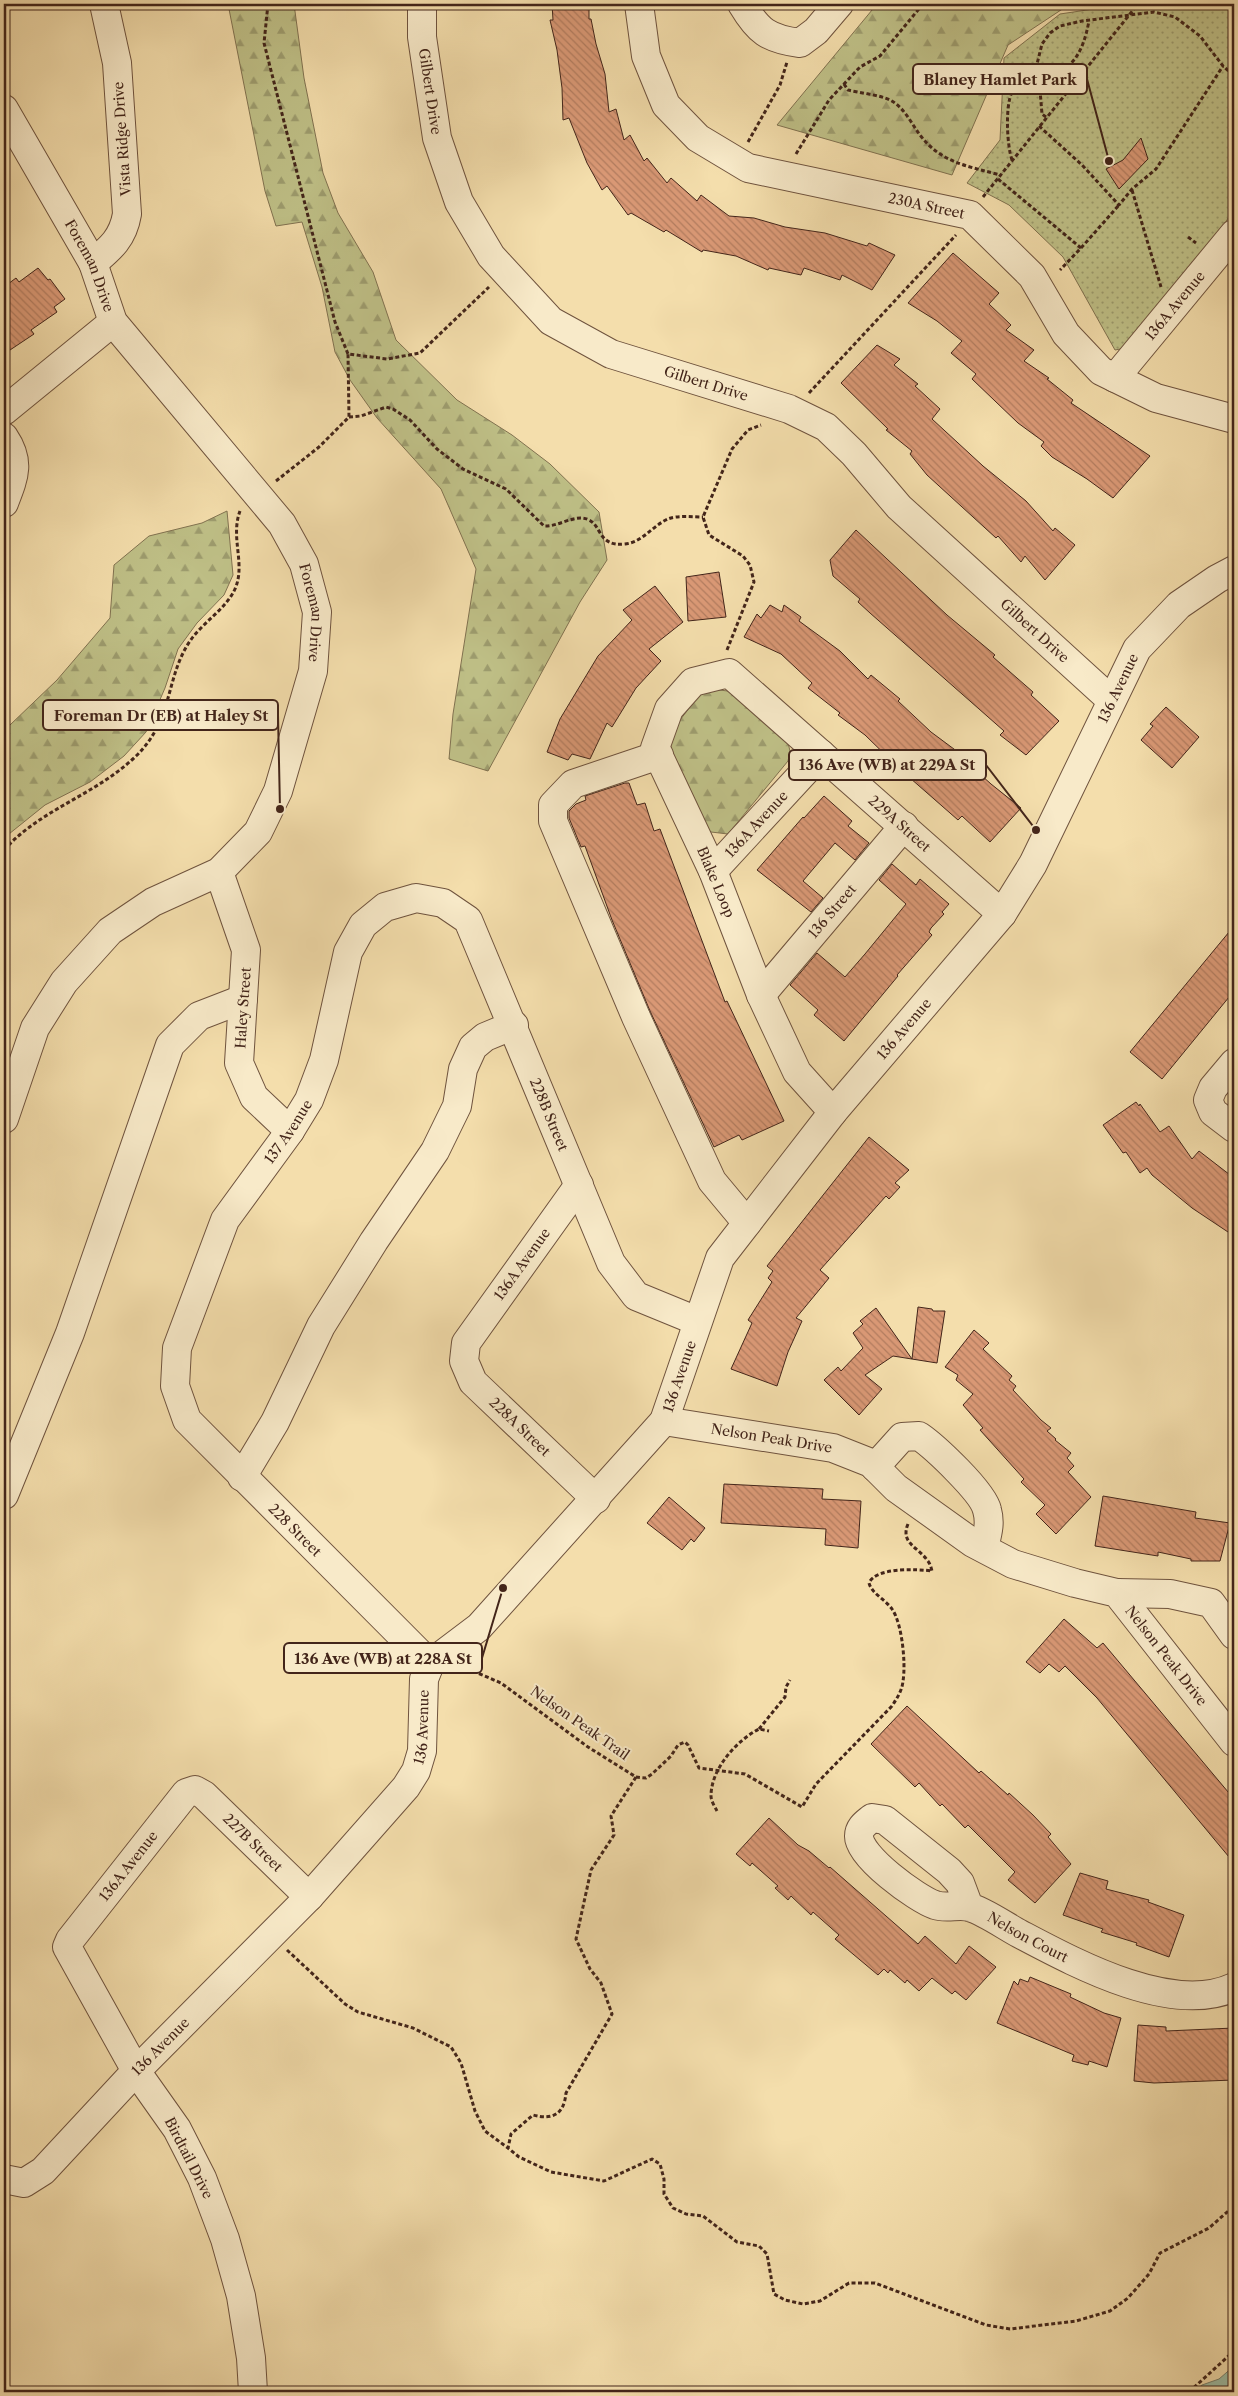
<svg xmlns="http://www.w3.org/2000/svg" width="1238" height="2396" font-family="'Libre Caslon Text',serif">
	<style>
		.forest { fill: url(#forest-firs); stroke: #817250 }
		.park { fill: url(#park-dots); stroke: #817250 }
		.water { fill: #9dbda4; stroke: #79806d }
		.building { fill: url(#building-back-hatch); stroke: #43251a }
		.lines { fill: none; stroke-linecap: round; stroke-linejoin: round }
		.minor-casing { stroke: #6f533e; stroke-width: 30 }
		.path { stroke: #43251a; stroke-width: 3; stroke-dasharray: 4 2.5; stroke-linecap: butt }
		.minor { stroke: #f8eac9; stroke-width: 28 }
		.labels { text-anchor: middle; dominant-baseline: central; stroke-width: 4; stroke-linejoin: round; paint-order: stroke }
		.street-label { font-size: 14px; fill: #43251a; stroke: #f8eac9 }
		.leader { fill: none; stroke: #43251a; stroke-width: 2 }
		.callout-dot { fill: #43251a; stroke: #f8eac9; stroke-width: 2 }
		.callout { fill: #f8eac9; stroke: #43251a; stroke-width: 2 }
		.callout-label { font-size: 15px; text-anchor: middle; font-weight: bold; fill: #43251a }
	</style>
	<defs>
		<pattern id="forest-firs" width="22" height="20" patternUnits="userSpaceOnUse" patternTransform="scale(1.25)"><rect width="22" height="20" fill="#bfc087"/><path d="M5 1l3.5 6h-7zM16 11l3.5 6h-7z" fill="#9d9c6e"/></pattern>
		<pattern id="park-dots" width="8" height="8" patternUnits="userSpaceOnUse" patternTransform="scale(1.25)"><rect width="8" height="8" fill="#bfc087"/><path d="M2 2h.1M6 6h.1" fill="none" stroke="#9d9c6e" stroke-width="1.8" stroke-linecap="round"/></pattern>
		<pattern id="building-back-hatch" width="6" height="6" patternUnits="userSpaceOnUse" patternTransform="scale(1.25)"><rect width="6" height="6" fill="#d99875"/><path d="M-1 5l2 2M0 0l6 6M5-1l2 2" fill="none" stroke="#b27c5f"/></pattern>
	</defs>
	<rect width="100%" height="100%" fill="#f4deac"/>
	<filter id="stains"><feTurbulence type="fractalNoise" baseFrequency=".004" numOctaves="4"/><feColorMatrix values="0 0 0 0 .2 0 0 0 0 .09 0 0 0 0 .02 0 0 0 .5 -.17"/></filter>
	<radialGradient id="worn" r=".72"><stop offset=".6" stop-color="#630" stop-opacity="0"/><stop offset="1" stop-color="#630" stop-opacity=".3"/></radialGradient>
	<!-- forest -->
	<path class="forest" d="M228 4H294L304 78 323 173 338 213 373 272 396 340 457 400 512 435 550 464 599 512 607 560 580 602 488 771 449 759 453 714 476 569 441 489 377 418 350 380 335 352 322 287 302 222 276 226 265 191Z
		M877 4H1070L1008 45 952 175 777 125Z
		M227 511 233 575 224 595 197 623 178 649 165 688 146 732 124 756 90 782 45 805 4 838V725H10L57 680 110 618 114 565 149 536 202 523Z
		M711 689 736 692 788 743 790 751 788 761 728 834 711 832 703 825 668 758 670 733 700 694Z"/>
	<!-- park -->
	<path class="park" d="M1127 4H1234V209L1147 344 1115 350 1063 257 1009 205 967 183 1000 140 1004 58 1060 14Z"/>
	<!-- water -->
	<path class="water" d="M1234 2366V2392H1193L1202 2385 1219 2379Z"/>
	<!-- building -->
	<path class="building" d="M552 4H589V19H591L596 44 605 74 609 112 616 109 624 140 630 135 644 161 647 158 667 183 671 178 697 201 701 195 729 216 754 218 785 227 825 233 867 246 869 243 895 255 872 290 842 275 840 280 804 268 801 275 769 268 768 270 736 256 703 250 702 252 666 230 664 232 631 213 628 215 607 186 602 190 587 163 569 118 563 120 562 88 557 50 550 20H553Z
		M1141 138 1148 159 1119 189 1106 169 1123 160Z
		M953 253 999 293 989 304 1011 325 1006 330 1034 350 1024 361 1049 378 1047 379 1073 400 1071 403 1150 456 1113 498 1087 479 1052 457 1041 446 1044 442 1018 423 972 379 976 374 951 353 962 341 937 321 908 303Z
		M38 268 48 280 50 279 65 299 54 307 57 312 31 330 34 334 4 354V300L10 295 4 287 16 278 19 282Z
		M877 345 900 359 894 365 918 384 915 386 940 409 932 419 983 466 1026 501 1053 531 1055 528 1075 545 1045 580 1025 556 1021 562 998 536 996 538 927 475 910 454 912 451 886 430 888 429 841 383Z
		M856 530 947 615 995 655 993 657 1033 692 1031 695 1059 721 1026 755 1000 735 1004 731 870 613 858 602 860 599 833 576 830 560Z
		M719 572 726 617 688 621 686 577Z
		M655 586 683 622 649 649 661 661 636 688 612 727 607 723 590 759 572 754 568 760 547 752 560 719 598 656 632 620 623 610Z
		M770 605 782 612 784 605 801 617 799 621 840 651 868 679 871 675 900 699 898 701 931 732 962 755 961 757 991 784 1021 808 990 842 962 816 958 820 902 771 865 735 838 715 840 713 808 688 812 683 781 654 744 637 757 614 761 618Z
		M1166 707 1199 737 1172 768 1141 740 1153 726 1150 724Z
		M625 783H629L637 805 645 803 654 831 660 829 725 1002 727 1001 784 1121 742 1140 739 1135 714 1147 650 1011 612 920 585 846 581 847 569 818V811L576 804 586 800 585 796Z
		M824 796 852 821 848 826 869 843 855 860 835 843 803 881 823 898 811 912 757 870 803 817 804 818Z
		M892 864 916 885 920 879 949 904 942 912 944 914 931 928 929 932 932 935 897 975 898 976 844 1041 814 1015 818 1010 790 985 817 953 845 977 865 954 906 904 879 880Z
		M1234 926V991L1162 1079 1130 1052Z
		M1136 1102 1139 1106 1140 1104 1160 1132 1169 1126 1192 1159 1199 1151 1234 1178V1236L1192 1208 1152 1175 1147 1168 1140 1173 1126 1152 1123 1153 1103 1125Z
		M869 1137 909 1170 895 1183 900 1187 889 1199 886 1196 820 1270 829 1278 796 1318 802 1321 788 1352 777 1386 731 1369 752 1323 748 1320 772 1282 768 1278 773 1271 767 1266Z
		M918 1307 932 1309 933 1311H945L937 1363 893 1356 865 1375 882 1389 859 1415 824 1380 838 1367 841 1371 863 1348 853 1333 863 1324 860 1321 876 1308 912 1359Z
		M974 1330 989 1343 983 1349 1012 1376 1009 1380 1016 1386 1013 1390 1041 1420 1051 1428 1047 1431 1056 1439 1055 1440 1071 1453 1067 1458 1074 1466 1068 1472 1091 1497 1056 1534 1036 1514 1045 1505 1021 1482 1024 1479 980 1430 983 1428 963 1405 973 1394 956 1380 958 1375 945 1367Z
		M724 1484 823 1489 822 1499 861 1501 858 1548 825 1545 826 1529 721 1523Z
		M1103 1496 1196 1512 1195 1518 1230 1523 1220 1561H1191V1559L1158 1552V1556L1095 1546Z
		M669 1497 705 1528 694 1542 691 1539 682 1550 647 1523Z
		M1064 1619 1097 1648 1103 1643 1234 1799V1863L1097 1698 1065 1666 1059 1672 1049 1664 1040 1673 1026 1662Z
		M907 1706 979 1773 981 1771 1008 1795 1009 1793 1033 1815 1051 1834 1048 1837 1071 1864 1035 1903 1008 1880 1015 1872 968 1825 965 1828 942 1804 940 1806 919 1783 915 1787 871 1744Z
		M769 1818 798 1845 809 1851 829 1868 830 1867 918 1944 925 1936 956 1964 969 1946 996 1967 966 2000 955 1991 952 1994 932 1978 919 1991 907 1980 905 1983 890 1970 888 1973 884 1969 878 1975 835 1939 839 1935 813 1912 811 1915 791 1896 788 1900 775 1888 778 1886 752 1863 750 1866 736 1854Z
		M1080 1873 1108 1881 1106 1889 1149 1900 1148 1902 1184 1915 1169 1957 1136 1945 1137 1943 1101 1932 1103 1929 1063 1915Z
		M1030 1977 1071 1994 1070 1997 1104 2013 1121 2018 1107 2067 1089 2061 1088 2065 1072 2061 1074 2055 997 2023 1014 1981 1018 1985 1020 1979 1028 1982Z
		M1138 2025 1166 2027V2031L1234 2028V2080L1154 2083 1134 2081Z"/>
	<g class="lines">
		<!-- minor casing -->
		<g class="minor-casing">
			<g id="minor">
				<path id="s1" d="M422 4V37L437 138 459 202 491 256 551 321 611 354 789 409 826 427 854 454 899 507 1111 700"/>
				<path id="s2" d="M639 4 646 56 666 105 698 138 748 168 970 215 1032 276 1066 334 1101 371 1156 398 1234 419"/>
				<path d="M742 4C758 31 768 39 800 43L816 31 839 4"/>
				<path id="s3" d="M4 109 93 263 113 322 282 524 304 564 317 612 313 671 278 791 258 832 219 872 153 902 110 931 64 982 35 1028 4 1119"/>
				<path d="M93 263C111 248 123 238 127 214L117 63 104 4"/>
				<path id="s4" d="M1115 378 1234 234"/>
				<path d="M4 411 113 322"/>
				<path d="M4 437C21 462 14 477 4 503"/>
				<path d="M659 755 573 784 553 805V821L636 1017 712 1181 747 1223"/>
				<path id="s5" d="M713 871 821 754"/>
				<path d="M219 872 246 950 239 1063 254 1097 290 1131"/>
				<path id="s6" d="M761 995 904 826"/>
				<path d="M1234 1063 1213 1088 1208 1100 1213 1112 1234 1128"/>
				<path id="s7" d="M833 1112 797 1072 761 995 713 871 655 748 669 709 693 682 729 673 1002 914"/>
				<path id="s8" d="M579 1185 466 1343 464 1361 473 1382 596 1499"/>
				<path id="s9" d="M664 1421 833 1448 871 1463 896 1488 973 1543 1013 1564 1075 1583 1117 1593 1234 1742"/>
				<path d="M875 1467 902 1437 919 1436C935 1447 983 1492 987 1510 991 1524 987 1535 984 1548"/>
				<path d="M242 1477 275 1422 321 1326 374 1241 435 1151 457 1106 463 1069 473 1047 485 1037 514 1025"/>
				<path d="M4 1495 70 1333 170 1045 199 1016 243 999"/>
				<path d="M1117 1593 1170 1594 1211 1603 1234 1635"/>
				<path id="s10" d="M430 1664 187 1420 175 1386 177 1348 225 1220 290 1131 309 1100 324 1060 348 952 363 925 385 907 416 898 443 903 468 920 611 1263 636 1296 697 1321"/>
				<path id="s11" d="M969 1907 960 1883 949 1871 885 1820 872 1818C866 1823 859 1827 859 1836 858 1856 917 1899 935 1905 946 1909 959 1904 969 1907 984 1911 1005 1926 1020 1934 1075 1963 1172 2016 1234 1987"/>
				<path id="s12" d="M4 2179 24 2183 43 2171 136 2071 309 1897 406 1787 416 1771 422 1751 424 1679 430 1664 479 1627 664 1421 720 1258 833 1112 1002 914 1033 864 1137 649 1179 605 1217 579 1234 570"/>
				<path id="s13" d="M253 2392 251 2358 241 2296 225 2239 202 2178 177 2129 136 2071 67 1947 70 1940 186 1793 195 1790 204 1795 309 1897"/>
			</g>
		</g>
		<!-- path -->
		<path class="path" d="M268 4 264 43 335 322 348 354
			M844 84 848 90C860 93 880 95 890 100 904 107 911 123 920 135 941 163 968 166 1000 175
			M1046 117 1042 114 1039 78C1073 73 1083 52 1089 21
			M1039 126 1082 165 1119 205 1132 189 1156 169 1223 66
			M748 142 780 85 787 62
			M796 154 829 100 860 67 880 56 923 4
			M1012 160C1007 146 1005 106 1012 92 1016 84 1027 80 1034 76L1042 44 1050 33 1060 26 1082 21 1154 12 1175 17 1200 36 1223 66 1234 76
			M998 179 1081 248 1060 270
			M1132 190 1161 287
			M983 197 1138 4
			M1188 237 1196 243
			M1081 248 1119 205
			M809 393 956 235
			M349 417 361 416 386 407 393 409 410 420 437 449 463 469 506 489 544 526C559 527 576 513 589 520 602 526 598 547 625 544 643 542 652 526 668 519 677 515 693 517 703 517
			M276 481 319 447 349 417 348 354 387 359 420 353 489 287
			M727 650 754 582 750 565 743 556 709 535 703 517 732 449 748 430 761 425
			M4 850C42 808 96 795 136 756 174 719 165 678 190 641 203 622 226 609 235 589 246 564 230 538 240 511
			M473 1671 501 1683 588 1747 636 1777 646 1778 652 1774 671 1756 678 1745 685 1742 688 1745 699 1768 745 1774 802 1807 816 1784 892 1706C897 1698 902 1691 903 1681 906 1663 902 1623 892 1609 885 1599 872 1594 869 1583 876 1567 917 1569 932 1571 931 1567 930 1563 927 1560 918 1547 900 1543 908 1524
			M759 1729 785 1697 786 1687 790 1680
			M636 1777 611 1816 614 1835 591 1870 576 1939 590 1969 601 1983 612 2014 566 2093C564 2115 552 2120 533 2115L511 2134 508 2148 519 2157 551 2172 604 2181 652 2159 660 2164 664 2179V2194L673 2208 686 2214 703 2216 737 2242 759 2246 767 2254 774 2294 785 2300 803 2304 820 2301 849 2283H875L986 2325 1010 2329 1076 2321 1110 2311 1128 2298 1149 2274 1160 2253 1209 2228 1234 2206
			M717 1811C715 1807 711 1801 711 1796 711 1769 736 1741 759 1729L769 1731
			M287 1950 345 2004 358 2012 413 2028 451 2047 461 2063 475 2111 485 2131 508 2148
			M1189 2392 1234 2351"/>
		<!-- minor -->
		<use href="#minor" class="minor"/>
	</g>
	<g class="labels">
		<!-- street labels -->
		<g class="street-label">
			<text stroke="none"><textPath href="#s1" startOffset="88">Gilbert Drive</textPath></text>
			<text transform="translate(122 139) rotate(-94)">Vista Ridge Drive</text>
			<text stroke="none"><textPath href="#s2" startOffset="392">230A Street</textPath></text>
			<text stroke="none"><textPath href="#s3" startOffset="179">Foreman Drive</textPath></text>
			<text stroke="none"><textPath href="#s4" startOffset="94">136A Avenue</textPath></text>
			<text stroke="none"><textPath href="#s1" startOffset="522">Gilbert Drive</textPath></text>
			<text stroke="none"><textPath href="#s3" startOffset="599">Foreman Drive</textPath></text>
			<text stroke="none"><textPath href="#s1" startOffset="942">Gilbert Drive</textPath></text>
			<text stroke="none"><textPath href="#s12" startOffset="1909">136 Avenue</textPath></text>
			<text stroke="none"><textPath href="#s7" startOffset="750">229A Street</textPath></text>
			<text stroke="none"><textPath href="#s5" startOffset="64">136A Avenue</textPath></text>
			<text transform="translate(716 882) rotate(67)">Blake Loop</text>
			<text stroke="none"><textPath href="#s6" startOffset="110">136 Street</textPath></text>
			<text transform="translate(243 1008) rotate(-86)">Haley Street</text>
			<text stroke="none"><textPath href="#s12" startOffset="1504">136 Avenue</textPath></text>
			<text stroke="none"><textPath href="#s10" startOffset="1215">228B Street</textPath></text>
			<text stroke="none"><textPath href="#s10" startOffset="664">137 Avenue</textPath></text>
			<text transform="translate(522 1264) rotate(-54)">136A Avenue</text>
			<text stroke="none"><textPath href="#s12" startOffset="1085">136 Avenue</textPath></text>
			<text stroke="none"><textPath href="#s8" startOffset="300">228A Street</textPath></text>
			<text stroke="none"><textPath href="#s9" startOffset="109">Nelson Peak Drive</textPath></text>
			<text transform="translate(295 1530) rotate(45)">228 Street</text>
			<text stroke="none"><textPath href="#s9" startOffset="575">Nelson Peak Drive</textPath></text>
			<text transform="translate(580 1723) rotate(35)">Nelson Peak Trail</text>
			<text stroke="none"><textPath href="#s12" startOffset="635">136 Avenue</textPath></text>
			<text stroke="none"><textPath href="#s13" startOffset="772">227B Street</textPath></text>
			<text stroke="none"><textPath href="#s13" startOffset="591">136A Avenue</textPath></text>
			<text stroke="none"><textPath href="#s11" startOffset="366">Nelson Court</textPath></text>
			<text stroke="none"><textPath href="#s12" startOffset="214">136 Avenue</textPath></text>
			<text transform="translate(189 2158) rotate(63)">Birdtail Drive</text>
		</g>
	</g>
	<!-- callouts -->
	<path class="leader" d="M1109 161L1087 79M280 809L278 715M1036 830L986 765M503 1588L482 1658"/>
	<g class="callout-dot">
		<circle cx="1109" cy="161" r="5"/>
		<circle cx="280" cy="809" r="5"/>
		<circle cx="1036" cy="830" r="5"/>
		<circle cx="503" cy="1588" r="5"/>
	</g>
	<g class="callout">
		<rect x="913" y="64" width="174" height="30" rx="5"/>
		<rect x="43" y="700" width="235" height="30" rx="5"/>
		<rect x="789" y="750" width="197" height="30" rx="5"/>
		<rect x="284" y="1643" width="198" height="30" rx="5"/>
	</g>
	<g class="callout-label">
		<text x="1000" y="85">Blaney Hamlet Park</text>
		<text x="161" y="721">Foreman Dr (EB) at Haley St</text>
		<text x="887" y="770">136 Ave (WB) at 229A St</text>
		<text x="383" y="1664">136 Ave (WB) at 228A St</text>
	</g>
	<!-- margin -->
	<rect width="1238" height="2396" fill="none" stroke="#f4deac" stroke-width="20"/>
	<rect x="5" y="5" width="1228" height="2386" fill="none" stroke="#43251a" stroke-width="2.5"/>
	<rect x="10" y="10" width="1218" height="2376" fill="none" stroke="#43251a"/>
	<rect width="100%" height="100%" filter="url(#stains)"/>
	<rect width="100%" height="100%" fill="url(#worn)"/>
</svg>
